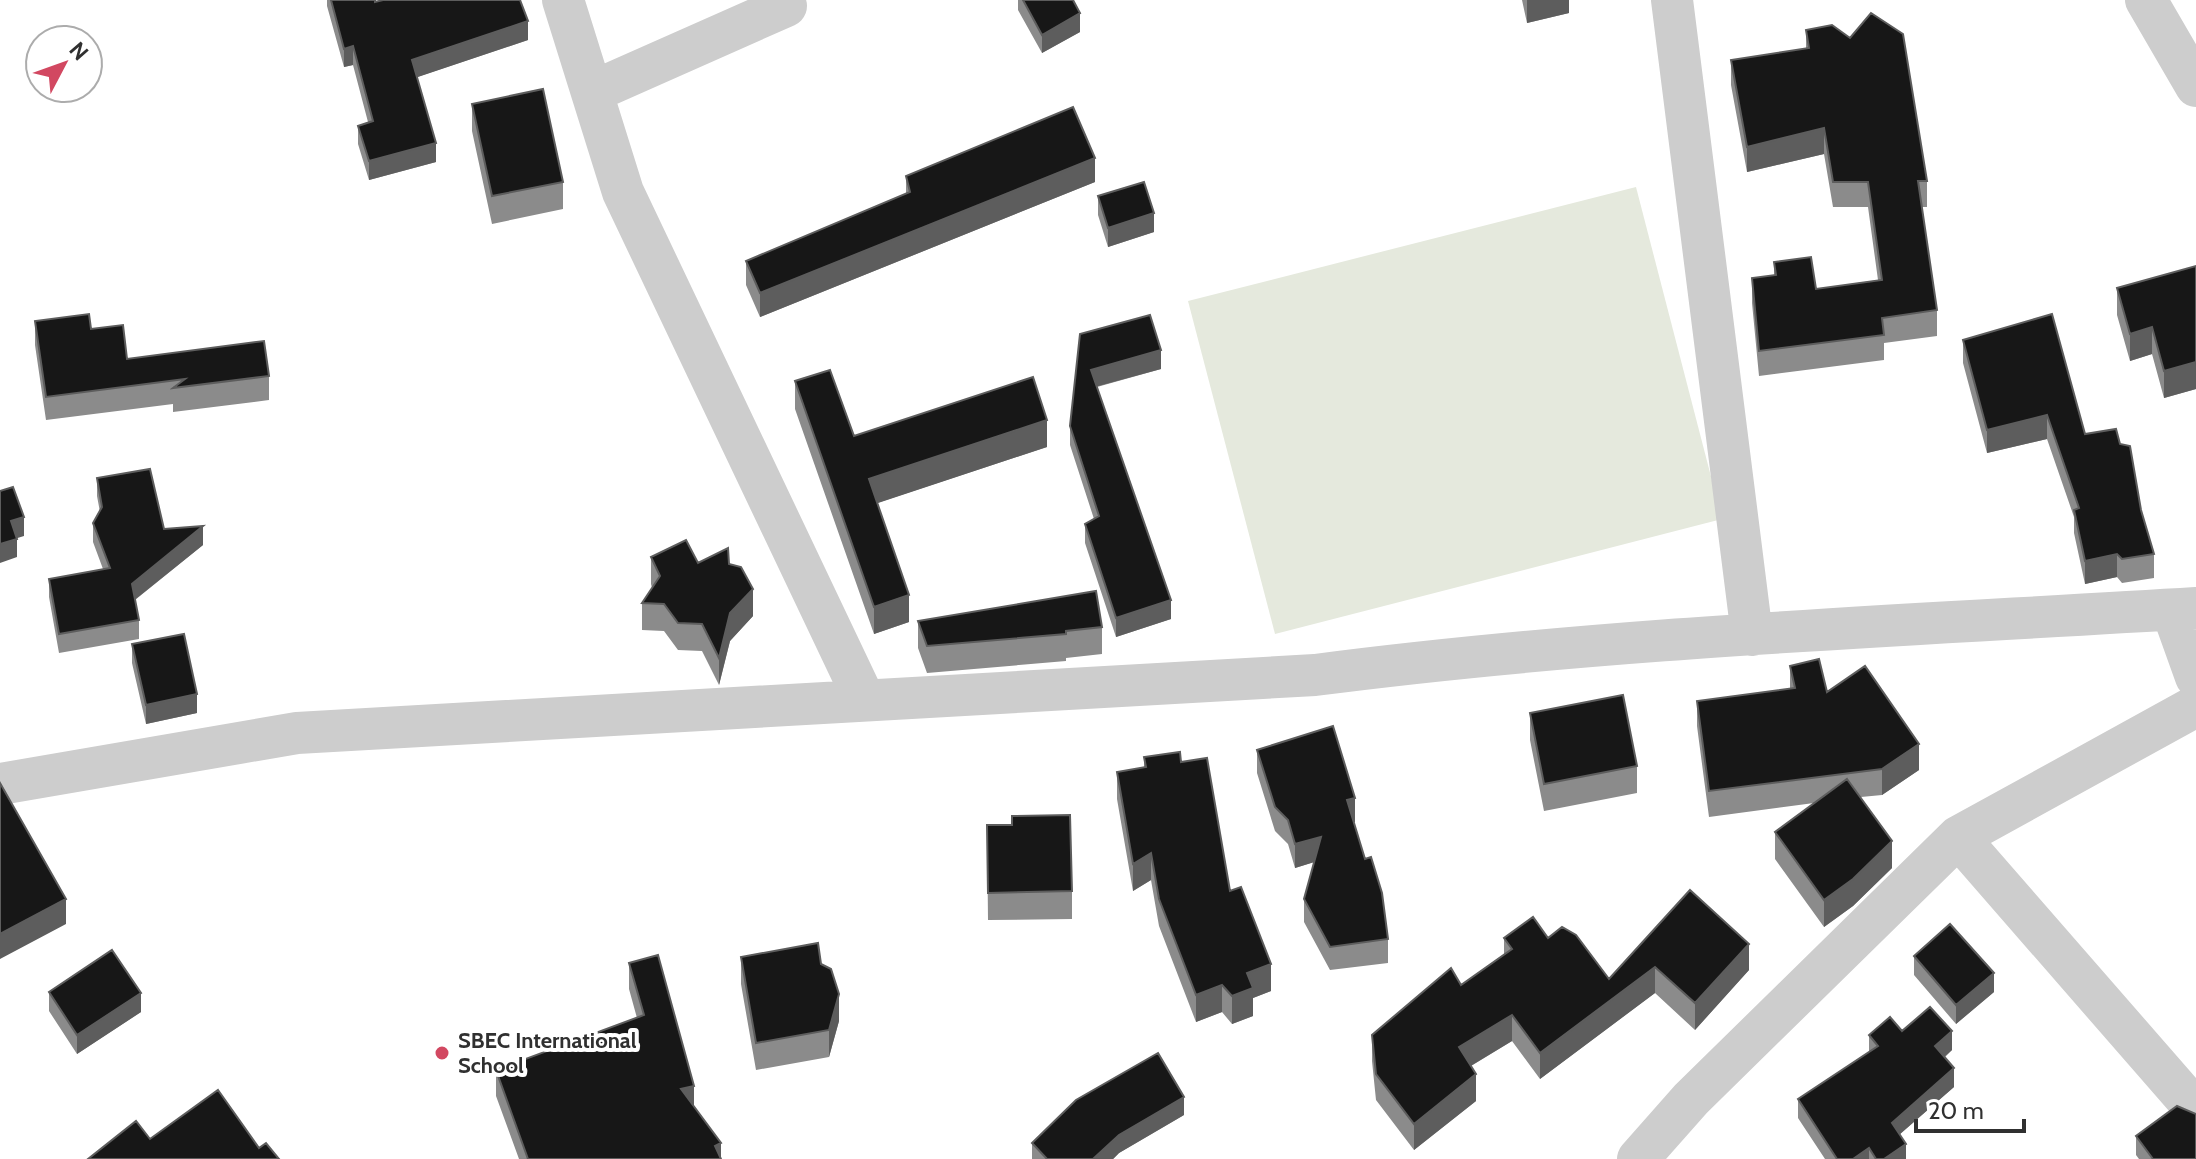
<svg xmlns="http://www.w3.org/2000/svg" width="2196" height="1159" font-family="Cabin,sans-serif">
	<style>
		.green { fill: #e5e9dd }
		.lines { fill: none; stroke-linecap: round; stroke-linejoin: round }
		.minor { stroke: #cdcdcd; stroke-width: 42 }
		.wall { fill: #8b8b8b }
		.shaded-wall { fill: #5d5d5d }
		.building { fill: #171717; stroke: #5d5d5d; stroke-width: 2 }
		.poi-dot { fill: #d24861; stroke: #fff; stroke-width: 3 }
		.labels { text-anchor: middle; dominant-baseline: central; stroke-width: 8; stroke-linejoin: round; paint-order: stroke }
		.poi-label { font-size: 22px; font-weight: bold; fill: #303030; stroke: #fff; text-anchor: start }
	</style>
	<rect width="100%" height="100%" fill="#fff"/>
	<!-- green -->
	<path class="green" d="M1636 187 1722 519 1275 634 1188 301Z"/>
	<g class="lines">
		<!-- minor -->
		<path class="minor" d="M563 0 623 192 864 699
			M1672 0 1752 635
			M2146 0 2196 86
			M592 92 786 6
			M2172 610 2196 677
			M0 784 297 733 1315 675C1607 637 1902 626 2196 608
			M1958 837 2196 1110
			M1638 1159 1691 1099 1958 837 2196 706"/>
	</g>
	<!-- wall -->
	<path class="wall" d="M327 0H375V2L528 40 417 77 436 162 369 180 358 144V126L368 122 353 65 344 67 327 6Z
		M1018 0H1073L1080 32 1042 53 1018 10Z
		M1522 0H1569V13L1527 23Z
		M1806 30 1927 181V207H1921L1937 310V336L1884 343V360L1759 376 1752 303V278L1774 275V262L1816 289 1878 280 1868 207H1833L1824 154 1747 172 1731 85V60L1806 49Z
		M472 104 563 182V209L492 224 472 131Z
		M906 176 1095 182 760 317 746 285V261L906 194Z
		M1098 196 1154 232 1108 247 1098 215Z
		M2196 266V389L2164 398 2152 354 2130 361 2117 315V288Z
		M35 321 91 329 127 359 269 376V400L173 412V404L46 420 35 345Z
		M1080 334 1161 369 1097 387 1171 619 1116 637 1085 543V524L1094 519 1070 445V426Z
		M1963 340 2085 434 2141 510 2154 554V578L2122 583 2117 577 2085 584 2074 533V517L2047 439 1987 453 1963 363Z
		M795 381 854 436 1047 447 877 503 909 622 874 634 795 409Z
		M97 478 164 529 203 545 135 600 139 620V639L59 653 49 597V579L103 569 93 542V523L100 512 97 496Z
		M651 557 698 563 729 564 753 616 730 641 719 685 702 651 678 650 664 631 642 630V603L652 588 651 584Z
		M918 621 1102 627V654L1066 658V661L927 673 918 648Z
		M132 644 197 713 146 724 132 663Z
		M1790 666 1827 692 1919 770 1882 795 1861 797 1892 868 1853 906 1824 927 1775 859V832L1814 803 1709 817 1697 726V701L1790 689Z
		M1530 713 1637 766V793L1544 811 1530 740Z
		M1257 750 1355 822H1353L1388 939V963L1330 970 1304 922V899L1314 862 1295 868 1288 844 1275 831 1257 773Z
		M1144 757 1181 762 1230 891 1271 991 1253 998V1016L1232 1024 1222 1012 1196 1022 1159 926 1151 880 1133 891 1117 799V772L1144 767Z
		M987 825H1012L1072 891V919L988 920Z
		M1690 890 1749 970 1695 1030 1655 993 1540 1079 1512 1041 1471 1066 1476 1101 1414 1150 1376 1100 1372 1061V1035L1461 985 1504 954V938H1548L1609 979Z
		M1914 956 1994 992 1956 1024 1914 975Z
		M741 957 821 964 839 1021 829 1057 756 1070 741 984Z
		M629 963 694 1106 721 1143V1159H519L496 1096V1070L637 1018 629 989Z
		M49 992 141 1012 77 1054 49 1011Z
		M1902 1031 1952 1050 1945 1057 1954 1087 1899 1135 1906 1159H1825L1798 1118V1099L1869 1053V1035Z
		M1184 1115 1119 1153 1113 1159H1032V1143Z
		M2136 1136 2196 1159H2139L2136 1155Z"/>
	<!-- shaded-wall -->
	<path class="shaded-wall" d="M1527 0H1569V13L1527 23Z
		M1080 13V32L1042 53V35Z
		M528 21V40L412 79V60Z
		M353 46V65L344 67V49Z
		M1824 128V154L1747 172V147Z
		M436 143V162L369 180V161Z
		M1095 158V182L760 317V293Z
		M1154 213V232L1108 247V228Z
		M2152 327V354L2130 361V334Z
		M1161 350V369L1091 388V370Z
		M2196 362V389L2164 398V371Z
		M2047 415V439L1987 453V430Z
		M1047 420V447L869 506V479Z
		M24 517V536L11 540V521Z
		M203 526V545L132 602V584Z
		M17 539V557L0 563V544Z
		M2117 554V577L2085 584V561Z
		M753 589V616L730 641 719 685V658L730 613Z
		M909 595V622L874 634V607Z
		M1171 600V619L1116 637V618Z
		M197 694V713L146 724V705Z
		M1919 744V770L1882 795V769Z
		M1355 798V822L1347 824V800Z
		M1321 837V860L1295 868V844Z
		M1892 841V868L1853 906 1824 927V900Z
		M1151 853V880L1133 891V864Z
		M66 899V924L0 959V934Z
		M1749 944V970L1695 1030V1003Z
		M1271 964V991L1253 998V1016L1232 1024V996L1247 973Z
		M1655 967V993L1540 1079V1053Z
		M1994 973V992L1956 1024V1005Z
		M1222 985V1012L1196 1022V995Z
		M141 993V1012L77 1054V1035Z
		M839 994V1021L829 1057V1030Z
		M1512 1015V1041L1459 1073V1047Z
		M1952 1031V1050L1935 1065V1046Z
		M1954 1068V1087L1892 1141V1123Z
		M1476 1074V1101L1414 1150V1124Z
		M694 1086V1112L681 1089Z
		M1184 1097V1115L1119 1153 1113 1159H1093L1119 1135Z
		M721 1143V1159L715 1146Z
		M1906 1144V1159H1884Z
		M1869 1148V1159H1853Z"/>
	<!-- building -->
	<path class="building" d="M331 0H375V2L383 0H520L528 21 412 60 436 143 369 161 358 126 373 121 353 46 344 49Z
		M1023 0H1073L1080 13 1042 35Z
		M1871 13 1903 34 1927 181H1918L1937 310 1882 318 1884 335 1759 351 1752 278 1776 275 1774 262 1811 257 1816 289 1882 280 1868 182H1833L1824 128 1747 147 1731 60 1809 48 1806 30 1832 25 1850 38Z
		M543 89 563 182 492 196 472 104Z
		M1073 107 1095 158 760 293 746 261 910 192 906 176Z
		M1144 182 1154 213 1108 228 1098 196Z
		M2196 266V362L2164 371 2152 327 2130 334 2117 288Z
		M89 314 91 329 123 325 127 359 264 341 269 376 173 388 185 379 46 397 35 321Z
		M2052 314 2085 434 2116 429 2120 444 2130 446 2141 510 2154 554 2122 559 2117 554 2085 561 2074 510 2079 508 2047 415 1987 430 1963 340Z
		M1150 315 1161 350 1091 370 1171 600 1116 618 1085 524 1099 516 1070 426 1080 334Z
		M830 370 854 436 1033 377 1047 420 869 479 909 595 874 607 795 381Z
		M150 469 164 529 203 526 132 584 139 620 59 634 49 579 110 568 93 523 102 507 97 478Z
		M13 487 24 517 11 521 17 539 0 544V491Z
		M686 540 698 563 728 548 729 564 741 567 753 589 730 613 719 658 702 624 678 623 664 604 642 603 660 576 651 557Z
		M1096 591 1102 627 1066 631V634L927 646 918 621Z
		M184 634 197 694 146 705 132 644Z
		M1819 659 1827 692 1865 666 1919 744 1882 769 1709 791 1697 701 1795 688 1790 666Z
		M1623 695 1637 766 1544 784 1530 713Z
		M1333 726 1355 798 1347 800 1365 859 1371 857 1382 893 1388 939 1330 947 1304 899 1321 837 1295 844 1288 820 1275 807 1257 750Z
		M1180 752 1181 762 1207 758 1230 891 1241 887 1271 964 1247 973 1253 988 1232 996 1222 985 1196 995 1159 899 1151 853 1133 864 1117 772 1146 767 1144 757Z
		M1847 779 1892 841 1853 879 1824 900 1775 832Z
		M0 783 66 899 0 934Z
		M1070 815 1072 891 988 893 987 825H1012V816Z
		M1690 890 1749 944 1695 1003 1655 967 1540 1053 1512 1015 1459 1047 1476 1074 1414 1124 1376 1074 1372 1035 1451 968 1461 985 1512 949 1504 938 1533 917 1548 938 1562 927 1576 935 1609 979Z
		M1950 924 1994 973 1956 1005 1914 956Z
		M818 943 821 964 831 969 839 994 829 1030 756 1043 741 957Z
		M112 950 141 993 77 1035 49 992Z
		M658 955 694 1086 681 1089 721 1143 715 1146 721 1159H528L496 1070 644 1015 629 963Z
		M1930 1007 1952 1031 1935 1046 1954 1068 1892 1123 1906 1144 1884 1159H1876L1869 1148 1853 1159H1837L1798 1099 1878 1046 1869 1035 1890 1017 1902 1031Z
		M1158 1053 1184 1097 1119 1135 1093 1159H1047L1032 1143 1076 1100Z
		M218 1090 259 1148 266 1143 279 1159H88L136 1121 150 1139Z
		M2177 1106 2196 1114V1159H2153L2136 1136Z"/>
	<!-- markers -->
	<circle class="poi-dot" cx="442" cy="1053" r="8"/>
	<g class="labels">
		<!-- poi labels -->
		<g class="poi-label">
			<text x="458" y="1040">SBEC International<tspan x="458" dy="25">School</tspan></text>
		</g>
	</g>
	<!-- north arrow -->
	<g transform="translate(64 64) rotate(49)"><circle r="38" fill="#ffffff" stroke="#acacac" stroke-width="2"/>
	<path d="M0-6L14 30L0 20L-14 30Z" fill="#d24861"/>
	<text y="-12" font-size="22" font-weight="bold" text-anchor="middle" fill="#303030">N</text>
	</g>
	<!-- scale -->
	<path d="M1916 1119v12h108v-12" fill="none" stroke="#303030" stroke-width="4"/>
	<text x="1928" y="1119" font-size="24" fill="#303030" stroke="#ffffff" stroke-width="6" paint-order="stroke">20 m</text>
</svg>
